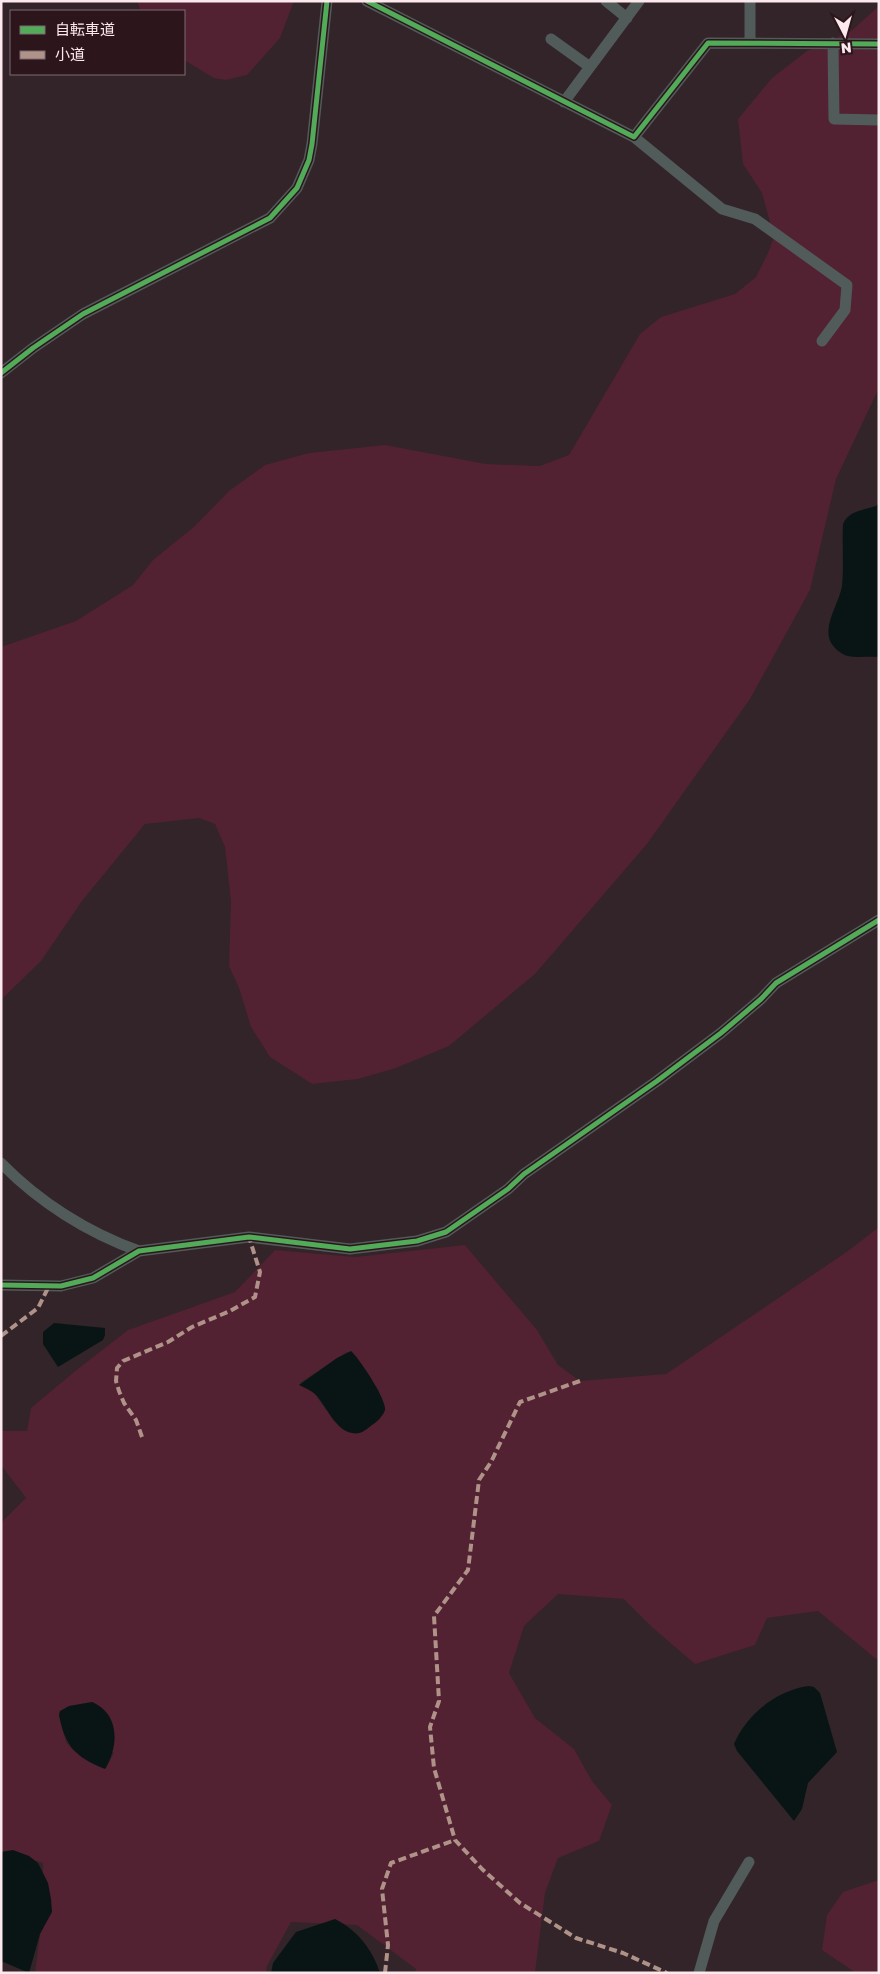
<svg xmlns="http://www.w3.org/2000/svg" width="880" height="1974" font-family="'Golos Text','Noto Sans JP',sans-serif">
	<style>
		.green { fill: #522132; fill-rule: evenodd }
		.water { fill: #091514 }
		.lines { fill: none; stroke-linecap: round; stroke-linejoin: round }
		.street { stroke: #515b5a; stroke-width: 11 }
		.quiet { stroke: #af9288; stroke-width: 4; stroke-dasharray: 8 4; stroke-linecap: butt }
		.cycleway-casing { stroke: #2d151c; stroke-width: 8 }
		.cycleway { stroke: #51ab58; stroke-width: 5 }
	</style>
	<rect width="100%" height="100%" fill="#322428"/>
	<!-- green -->
	<path class="green" d="M137 1H294L280 38 247 75 226 80 214 78 184 60V11H141Z
		M879 6V388L836 479 810 590 750 699 647 844 535 974 449 1046 396 1068 358 1079 312 1084 270 1057 251 1027 239 988 229 966 231 902 225 847 215 824 199 818 145 824 82 901 41 961 1 1000V647L76 621 133 585 153 560 195 526 229 491 265 465 309 453 385 445 486 464 540 466 569 455 640 334 661 317 735 294 756 277 768 253 774 237 762 193 743 164 738 119 772 78 807 51 851 31Z
		M879 1227V1657L876 1659 818 1611 767 1618 755 1645 695 1664 653 1628 624 1599 558 1594 524 1626 509 1673 535 1718 574 1749 592 1781 612 1805 599 1841 558 1858 545 1893 535 1973H415L416 1969 357 1925 291 1922 267 1966 266 1973H35L42 1919 43 1863 15 1854 1 1858V1523L26 1498 1 1465V1431H27L31 1408 74 1372 128 1330 235 1292 275 1250 355 1257 465 1245 537 1330 558 1365 580 1381 666 1374 848 1251ZM347 1352 353 1353 379 1391 326 1410 315 1394 300 1383ZM60 1711 114 1753 106 1768 82 1756 72 1749 66 1742 59 1715Z
		M879 1880V1973H856L822 1950 827 1915 843 1892Z"/>
	<!-- water -->
	<path class="water" d="M879 503V657C869 656 857 658 848 656 843 655 838 651 835 648 818 631 839 605 842 586 844 566 842 544 843 524 848 511 864 510 876 506Z
		M54 1323 105 1328V1335L103 1340 58 1367 43 1344V1332Z
		M351 1351C359 1358 387 1400 385 1410 383 1416 377 1422 372 1425 366 1430 360 1435 352 1433 335 1430 327 1407 316 1395 311 1390 305 1388 299 1385L337 1358Z
		M809 1686 814 1687 820 1693 837 1752 808 1783 802 1809 794 1821 737 1751 734 1744C747 1714 777 1690 809 1686Z
		M92 1702C120 1714 119 1746 105 1769 75 1757 65 1746 59 1715L60 1711 69 1706Z
		M13 1850 29 1856 38 1863 48 1883 51 1899 52 1912 40 1934 29 1973 1 1961V1852Z
		M335 1919C357 1930 373 1950 380 1973H271L273 1963 296 1932Z"/>
	<g class="lines">
		<!-- street -->
		<path class="street" d="M367 1 634 137 708 43 879 44
			M606 1 627 18
			M750 1V43
			M551 39 590 67
			M833 43 834 119 879 120
			M564 102 639 1
			M634 137 722 209 755 219 847 285 845 310 822 341
			M1 373 33 348 83 314 270 218 297 188 309 160 312 144 327 1
			M1 1163C39 1202 88 1233 139 1251
			M1 1285 61 1286 93 1278 139 1251 249 1237 350 1249 417 1241 446 1232 508 1189 524 1174 657 1081 721 1033 761 999 776 983 879 920
			M699 1973 714 1921 749 1862"/>
		<!-- quiet -->
		<path class="quiet" d="M1 1336 38 1308 49 1286
			M580 1381 520 1402 491 1462 479 1480 468 1570 434 1616 439 1701 430 1727 434 1768 455 1840 482 1869 520 1903 576 1938 623 1953 667 1973
			M142 1437 136 1420 124 1403 119 1391 116 1381 117 1368 123 1361 168 1342 192 1327 230 1311 255 1297 260 1272 249 1237
			M385 1973 388 1945 382 1889 391 1863 455 1840"/>
		<!-- cycleway casing -->
		<g class="cycleway-casing">
			<path id="cycleway" d="M367 1 634 137 708 43 879 44
				M1 373 33 348 83 314 270 218 297 188 309 160 312 144 327 1
				M1 1285 61 1286 93 1278 139 1251 249 1237 350 1249 417 1241 446 1232 508 1189 524 1174 657 1081 721 1033 761 999 776 983 879 920"/>
		</g>
		<!-- cycleway -->
		<use href="#cycleway" class="cycleway"/>
	</g>
	<!-- border -->
	<rect width="880" height="1974" fill="none" stroke="#fbe9ed" stroke-width="5"/>
	<!-- legend -->
	<rect x="10" y="10" width="175" height="65" fill="#2d151c" stroke="#7f6a70"/>
	<rect x="20" y="26" width="25" height="8" fill="#51ab58" stroke="#7f6a70"/>
	<text x="55" y="35" font-size="15" fill="#fbe9ed">自転車道</text>
	<rect x="20" y="51" width="25" height="8" fill="#af9288" stroke="#7f6a70"/>
	<text x="55" y="60" font-size="15" fill="#fbe9ed">小道</text>
	<!-- north arrow -->
	<g transform="translate(845 35) rotate(174)" stroke="#2d151c" stroke-width="4" paint-order="stroke">
	<path d="M0-4L9 19L0 12L-9 19Z" fill="#fbe9ed"/>
	<text y="-8" font-size="14" font-weight="bold" text-anchor="middle" fill="#fbe9ed">N</text>
	</g>
</svg>
